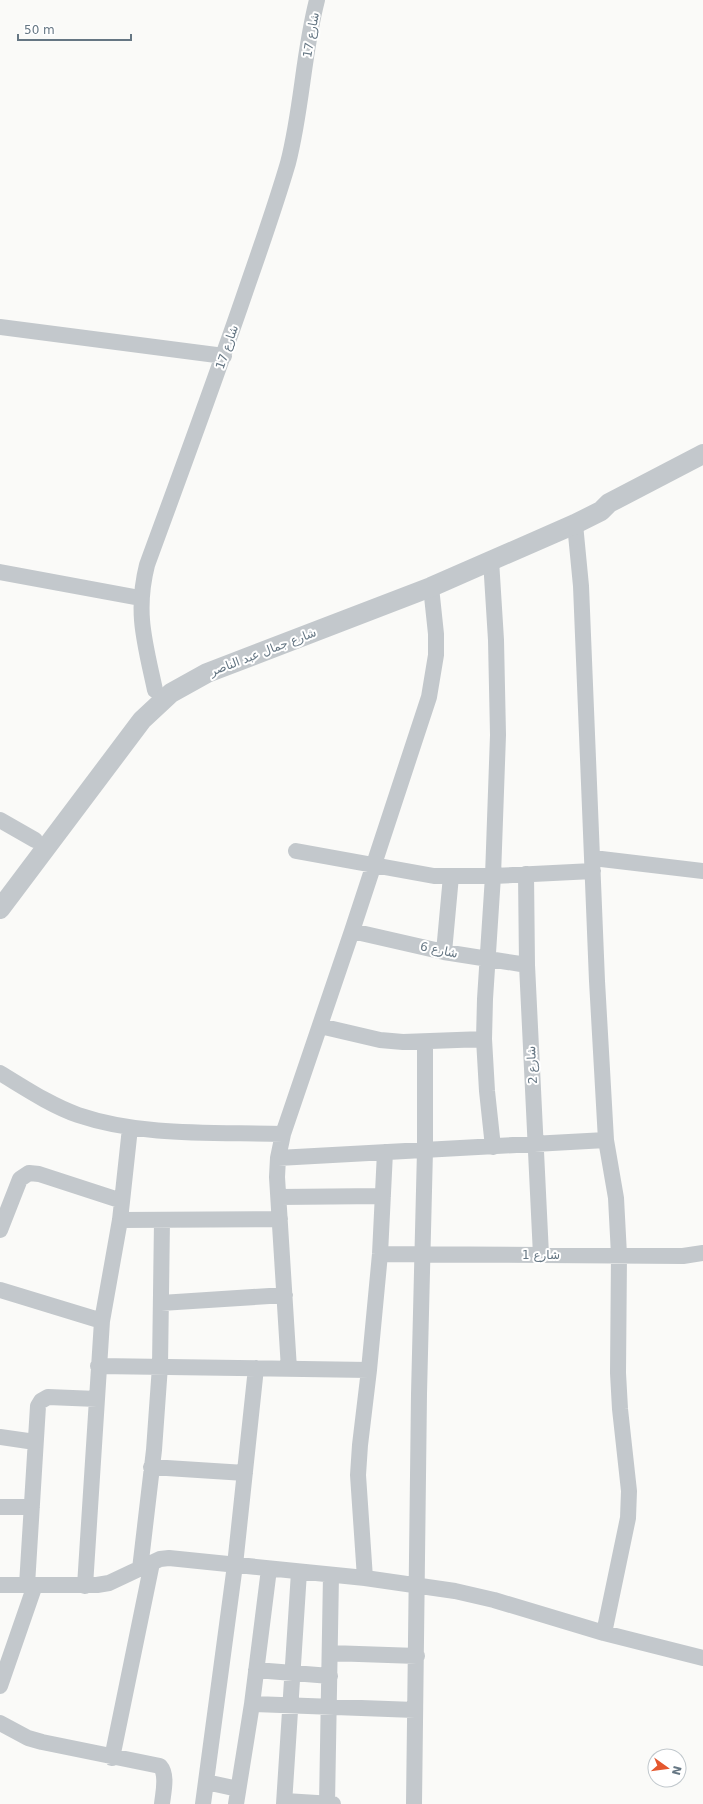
<svg xmlns="http://www.w3.org/2000/svg" width="703" height="1804" font-family="'DejaVu Sans','Noto Sans Arabic',sans-serif">
	<style>
		.lines { fill: none; stroke-linecap: round; stroke-linejoin: round }
		.minor { stroke: #c3c8cc; stroke-width: 16 }
		.tertiary { stroke: #c3c8cc; stroke-width: 20 }
		.labels { text-anchor: middle; dominant-baseline: central; stroke-width: 4; stroke-linejoin: round; paint-order: stroke }
		.street-label { font-size: 12px; fill: #657683; stroke: #fff }
	</style>
	<rect width="100%" height="100%" fill="#fafaf8"/>
	<g class="lines">
		<!-- minor -->
		<path class="minor" d="M0 327 224 356
			M575 524 581 586 597 981 606 1140 616 1198 619 1255 618 1373 620 1409 629 1491 628 1518 604 1633
			M491 560 496 640 498 735 493 876 485 999 484 1039 487 1091 493 1147
			M0 572 140 598
			M155 690C145 643 135 613 147 565 181 472 216 378 248 284 262 244 276 204 288 163 302 109 303 54 317 0
			M0 820 35 840
			M296 851 434 876H493L593 871
			M593 858 703 871
			M526 874 527 965 541 1255
			M352 931 444 952 527 965
			M444 952 451 876
			M320 1026 380 1040 403 1042 484 1039
			M0 1073C25 1088 50 1105 78 1115 143 1137 214 1132 283 1134
			M278 1158 606 1140
			M279 1197 383 1196
			M120 1220 280 1219
			M0 1230 20 1179 29 1173 39 1174 122 1201
			M380 1254 683 1256 703 1253
			M0 1290 102 1321
			M161 1303 285 1295
			M98 1366 369 1370
			M289 1369 277 1177 278 1158 283 1134 352 931 429 697 436 655V634L431 587
			M0 1437 35 1442
			M151 1467 245 1473
			M0 1507H32
			M140 1569 154 1450 160 1366 162 1221
			M365 1578 358 1475 360 1445 369 1370 380 1254 385 1152
			M0 1585H97L109 1583 160 1559 169 1558 365 1578 455 1591 494 1600 604 1633 703 1658
			M27 1585 38 1406 41 1401 48 1397 97 1399
			M85 1586 102 1321 120 1220 130 1128
			M330 1653 417 1656
			M256 1670 330 1676
			M0 1686 35 1585
			M252 1704 415 1710
			M0 1723 28 1738 42 1742 160 1766C168 1775 163 1793 162 1804
			M112 1758 152 1563
			M206 1782 238 1789
			M285 1801 333 1804
			M203 1804 235 1565 256 1368
			M236 1804 252 1704 269 1569
			M284 1804 299 1572
			M327 1804 331 1575
			M414 1804 419 1394 425 1150V1043"/>
		<!-- tertiary -->
		<path class="tertiary" d="M0 909 142 720 171 693 207 673 431 587 575 524 601 511 609 503 703 454"/>
	</g>
	<g class="labels">
		<!-- street labels -->
		<g class="street-label">
			<text transform="translate(311 35) rotate(-80)">شارع 17</text>
			<text transform="translate(227 347) rotate(-71)">شارع 17</text>
			<text transform="translate(263 652) rotate(-21)">شارع جمال عبد الناصر</text>
			<text transform="translate(439 950) rotate(12)">شارع 6</text>
			<text transform="translate(532 1065) rotate(-93)">شارع 2</text>
			<text x="541" y="1255">شارع 1</text>
		</g>
	</g>
	<!-- north arrow -->
	<g transform="translate(667 1768) rotate(104)"><circle r="19" fill="#ffffff" stroke="#c1c8cd"/>
	<path d="M0-3L7 15L0 10L-7 15Z" fill="#e4572e"/>
	<text y="-6" font-size="11" font-weight="bold" text-anchor="middle" fill="#657683">N</text>
	</g>
	<!-- scale -->
	<path d="M18 34v6h113v-6" fill="none" stroke="#657683" stroke-width="2"/>
	<text x="24" y="34" font-size="12" fill="#657683" stroke="#ffffff" stroke-width="3" paint-order="stroke">50 m</text>
</svg>
